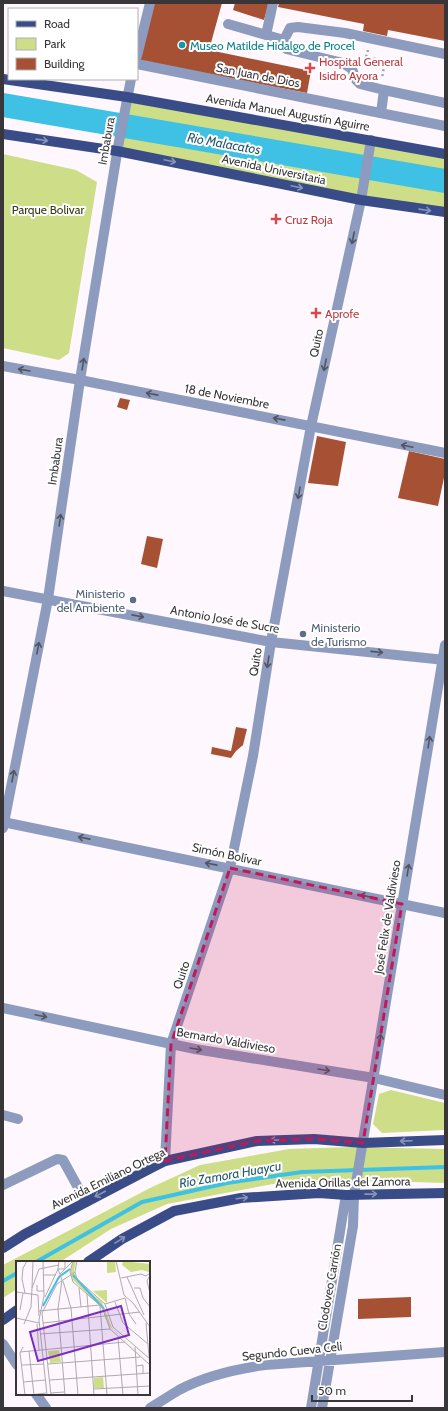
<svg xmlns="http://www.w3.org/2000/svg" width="448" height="1411" font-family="Cabin,sans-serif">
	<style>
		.green { fill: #cedd87 }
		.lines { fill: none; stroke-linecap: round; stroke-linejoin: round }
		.stream { stroke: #3ec1e5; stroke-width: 4 }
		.river { stroke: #3ec1e5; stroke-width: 24 }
		.building { fill: #a75134 }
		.path { stroke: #a5a0a4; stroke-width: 2.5; stroke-dasharray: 2 3; stroke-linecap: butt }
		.minor { stroke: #8d9bbe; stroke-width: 10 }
		.major { stroke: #394c88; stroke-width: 10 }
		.oneway { stroke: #8894b8 }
		.oneway2 { stroke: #525461 }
		.marked { fill: #c2185b; fill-opacity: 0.2; stroke: #c2185b; stroke-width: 3; stroke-dasharray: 8 5; stroke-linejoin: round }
		.culture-dot { fill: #0f9aa8; stroke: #fff; stroke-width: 1.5 }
		.health-dot { fill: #e0444e; stroke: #fff; stroke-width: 1.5 }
		.service-dot { fill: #5c6f8a; stroke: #fff; stroke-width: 1.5 }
		.labels { text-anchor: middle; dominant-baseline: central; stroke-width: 4; stroke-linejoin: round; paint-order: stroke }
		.culture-label { font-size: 12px; fill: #0d838f; stroke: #fff; text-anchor: start }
		.health-label { font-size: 12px; fill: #be3a42; stroke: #fff; text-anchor: start }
		.street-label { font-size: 12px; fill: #393639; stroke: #fff }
		.park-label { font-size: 12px; fill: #363b13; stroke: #fff }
		.service-label { font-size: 12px; fill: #4e5e75; stroke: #fff; text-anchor: end }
		.water-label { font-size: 13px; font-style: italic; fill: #265a69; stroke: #fff }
		.inset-river { fill: none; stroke: #3ec1e5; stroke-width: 2 }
		.inset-road { fill: none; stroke: #afaaaf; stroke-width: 1 }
		.view { fill: #7b2cbf; fill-opacity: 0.15; stroke: #7b2cbf; stroke-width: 2 }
		.inset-edge { fill: none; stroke: #393639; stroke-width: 2 }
	</style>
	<rect width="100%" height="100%" fill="#fef7fd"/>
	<!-- green -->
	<path class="green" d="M127 97 445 154V211L117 151Z
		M3 154 76 170 97 182 69 353 59 360 3 348Z
		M391 1090 445 1103V1130L382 1133 373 1124 379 1094Z
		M352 1147 445 1149V1183L380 1181 273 1184 167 1204 111 1229 60 1262H17V1289L3 1298V1265L150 1188 200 1165 289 1149Z"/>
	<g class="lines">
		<!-- stream -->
		<path class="stream" d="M36 1262 142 1202 227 1183 302 1172 445 1167
			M3 1281 17 1273"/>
		<!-- river -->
		<path class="river" d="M3 105 445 181"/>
	</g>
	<!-- building -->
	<path class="building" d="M151 3H222L209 50 311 71 307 93 138 61Z
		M235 3H269L264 20 233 10Z
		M279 3H445V41L388 30 387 36 363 31 364 24 278 7Z
		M120 398 130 400 127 410 117 407Z
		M317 436 346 442 338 486 308 483Z
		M409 451 445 459V473L438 506 398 498Z
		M147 536 163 539 157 568 141 564Z
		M236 727 247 729 243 745 236 751 231 758 211 754 212 747 231 751Z
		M411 1297V1317L358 1319V1299Z"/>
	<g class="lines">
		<!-- path -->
		<path class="path" d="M368 50 366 57 385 61 382 78"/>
		<!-- minor -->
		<path class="minor" d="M228 24 284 40 286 49 343 63 352 69 356 80 360 84 384 90 381 113
			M266 35 273 3
			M284 40 290 28 298 27 345 33 445 54
			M137 56 150 3
			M137 64 445 126
			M384 90 445 103
			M3 366 80 380 445 453
			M3 591 271 642 445 660
			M3 822 445 913
			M3 828 48 599 80 380 118 147 131 79
			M3 1008 195 1049 374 1078 445 1095
			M3 1115 18 1119
			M165 1161 171 1044 230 868 253 756 271 642 311 426 361 200 371 140
			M3 1185 57 1159 63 1160 86 1202
			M3 1344 17 1365
			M36 1394 46 1408
			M150 1408C160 1402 169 1396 179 1390 205 1376 236 1369 265 1365L445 1352
			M311 1408 346 1195
			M322 1408 353 1226 354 1195 445 645"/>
		<!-- major -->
		<path class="major" d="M3 79 127 97 445 154
			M3 134 117 151 361 200 445 212
			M3 1248 25 1234 153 1167 165 1161 257 1141 314 1139 363 1143 445 1140
			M88 1262 122 1239 174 1211 241 1198 319 1193 346 1195 445 1193
			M3 1320 17 1310"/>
	</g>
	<!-- one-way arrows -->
	<defs><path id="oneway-shaft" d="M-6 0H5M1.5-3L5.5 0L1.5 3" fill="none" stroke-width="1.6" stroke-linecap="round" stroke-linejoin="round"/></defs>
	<g class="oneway">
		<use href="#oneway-shaft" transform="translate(42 140) rotate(8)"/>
		<use href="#oneway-shaft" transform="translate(170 161) rotate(12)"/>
		<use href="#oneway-shaft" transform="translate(297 187) rotate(12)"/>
		<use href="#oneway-shaft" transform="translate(425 210) rotate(8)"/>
		<use href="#oneway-shaft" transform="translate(276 1140) rotate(178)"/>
		<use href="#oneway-shaft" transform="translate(406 1141) rotate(178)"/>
		<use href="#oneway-shaft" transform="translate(100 1194) rotate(152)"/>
		<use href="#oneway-shaft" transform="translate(371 1194) rotate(-1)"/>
		<use href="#oneway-shaft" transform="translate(242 1198) rotate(-7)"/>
		<use href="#oneway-shaft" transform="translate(120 1240) rotate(-32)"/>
	</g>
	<g class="oneway2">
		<use href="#oneway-shaft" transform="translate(353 238) rotate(102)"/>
		<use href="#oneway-shaft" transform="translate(83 364) rotate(-81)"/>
		<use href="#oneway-shaft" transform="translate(325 365) rotate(102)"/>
		<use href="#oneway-shaft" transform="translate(24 370) rotate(-170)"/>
		<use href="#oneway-shaft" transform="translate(152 394) rotate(-169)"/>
		<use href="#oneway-shaft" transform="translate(279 419) rotate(-169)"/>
		<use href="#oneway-shaft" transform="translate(407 446) rotate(-168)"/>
		<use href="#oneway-shaft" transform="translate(299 493) rotate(100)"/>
		<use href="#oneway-shaft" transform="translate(60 520) rotate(-82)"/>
		<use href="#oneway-shaft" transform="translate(138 616) rotate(11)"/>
		<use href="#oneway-shaft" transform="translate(38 648) rotate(-79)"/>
		<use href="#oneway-shaft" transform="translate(377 652) rotate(6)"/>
		<use href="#oneway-shaft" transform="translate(268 662) rotate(99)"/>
		<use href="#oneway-shaft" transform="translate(429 742) rotate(-81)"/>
		<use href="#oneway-shaft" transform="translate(13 776) rotate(-79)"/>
		<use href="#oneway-shaft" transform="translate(84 838) rotate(-169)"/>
		<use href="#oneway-shaft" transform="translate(211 864) rotate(-169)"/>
		<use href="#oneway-shaft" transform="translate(408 870) rotate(-81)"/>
		<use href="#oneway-shaft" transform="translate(366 896) rotate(-168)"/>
		<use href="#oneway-shaft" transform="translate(41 1016) rotate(12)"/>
		<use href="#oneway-shaft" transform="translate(380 1040) rotate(-81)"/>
		<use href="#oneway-shaft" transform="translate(196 1049) rotate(10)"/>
		<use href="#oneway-shaft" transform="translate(324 1070) rotate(9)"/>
	</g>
	<!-- marked area -->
	<path class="marked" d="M230 868 402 904 363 1143 314 1139 257 1141 165 1161 171 1044Z"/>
	<!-- markers -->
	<circle class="culture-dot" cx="182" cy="45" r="4"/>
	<g class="health-dot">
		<path d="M308 62h4v4h4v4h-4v4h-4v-4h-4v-4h4z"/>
		<path d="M274 213h4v4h4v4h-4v4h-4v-4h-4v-4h4z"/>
		<path d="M314 307h4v4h4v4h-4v4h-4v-4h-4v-4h4z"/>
	</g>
	<g class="service-dot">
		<circle cx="133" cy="600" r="4"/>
		<circle cx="303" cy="634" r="4"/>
	</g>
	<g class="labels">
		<!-- culture labels -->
		<g class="culture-label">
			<text x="190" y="45">Museo Matilde Hidalgo de Procel</text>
		</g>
		<!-- health labels -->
		<g class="health-label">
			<text x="319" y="61">Hospital General<tspan x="319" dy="14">Isidro Ayora</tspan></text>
			<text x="285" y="219">Cruz Roja</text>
			<text x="325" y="313">Aprofe</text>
		</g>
		<!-- street labels -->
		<g class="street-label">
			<text transform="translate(258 75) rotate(11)">San Juan de Dios</text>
			<text transform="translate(288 112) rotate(10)">Avenida Manuel Augustín Aguirre</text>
			<text transform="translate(106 141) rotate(-80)">Imbabura</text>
			<text transform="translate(274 169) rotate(12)">Avenida Universitaria</text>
			<text transform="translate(316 343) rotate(-78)">Quito</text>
			<text transform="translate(227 396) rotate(11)">18 de Noviembre</text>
			<text transform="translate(55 461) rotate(-82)">Imbabura</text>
			<text transform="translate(225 619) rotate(10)">Antonio José de Sucre</text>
			<text transform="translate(255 662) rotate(-81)">Quito</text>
			<text transform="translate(227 854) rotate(12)">Simón Bolívar</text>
			<text transform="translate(387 917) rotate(-81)">José Felix de Valdivieso</text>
			<text transform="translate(181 975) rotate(-72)">Quito</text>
			<text transform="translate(226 1040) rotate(10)">Bernardo Valdivieso</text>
			<text transform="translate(108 1178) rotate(-26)">Avenida Emiliano Ortega</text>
			<text transform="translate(343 1182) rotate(-1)">Avenida Orillas del Zamora</text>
			<text transform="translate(329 1287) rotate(-80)">Clodoveo Carrión</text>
			<text transform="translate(292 1351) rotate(-6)">Segundo Cueva Celi</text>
		</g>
		<!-- park labels -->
		<g class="park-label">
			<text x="48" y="209">Parque Bolivar</text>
		</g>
		<!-- service labels -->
		<g class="service-label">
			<text x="125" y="593">Ministerio<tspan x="125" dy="14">del Ambiente</tspan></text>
			<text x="311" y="627" text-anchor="start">Ministerio<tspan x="311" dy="14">de Turismo</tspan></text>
		</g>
		<!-- water labels -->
		<g class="water-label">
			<text transform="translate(224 143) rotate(10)">Rio Malacatos</text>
			<text transform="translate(230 1174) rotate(-10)">Río Zamora Huaycu</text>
		</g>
	</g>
	<!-- overview -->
	<g transform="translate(16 1261)">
		<rect width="134" height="134" fill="#fef7fd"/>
		<path d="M57 0H60L58 10 60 19 86 41 96 67 134 103 93 65 87 48 57 19 54 11ZM91 0H99L100 11 91 12ZM107 0 134 3 133 11 126 9 115 11 106 4ZM91 29V42L77 30ZM43 89 45 101 34 102 32 90ZM87 116 88 127H78V117Z" fill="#cedd87"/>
		<path class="inset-river" d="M57 14 88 48M27 45 43 16 54 8"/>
		<path class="inset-road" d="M27 0 28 35 23 59 31 134M57 0 54 11 57 21 86 46 94 68 134 104M61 0 59 11 61 18 89 43 97 66 134 98M100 0 108 34 117 42 134 66M44 13 57 0M27 14H40M134 14 131 20 134 32M111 16 128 54M105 17 125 13 130 15 134 12M47 20 55 47 62 134M21 24V30H28M16 27 17 0M63 27 65 46M118 27H124L127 37 134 46M0 31 22 34 23 55M9 32 6 18 7 7 11 0M71 33 78 134M29 36 42 8 43 0M99 41 107 62 132 83M89 43 109 37 113 53 120 63M84 45 91 134M4 49 7 32M23 50 84 44M0 57 23 62M27 62 124 51M130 62 134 106M8 63 15 46 16 27 23 8 43 4M21 63 23 90M24 73 94 68M102 77 107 134M7 86 4 92 9 134M119 86 122 134M13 90 18 134M4 91 109 81M32 103 124 96M6 104 28 103M120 105 127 104V112M34 119 134 112M8 121 29 119M78 128 134 125M35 132 48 131M14 134 30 132M35 134 26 52 41 23 59 11M49 134 42 48 46 19 42 8H49V0"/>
		<path class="view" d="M105 45 113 74 22 100 14 71Z"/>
		<rect width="134" height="134" class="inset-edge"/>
	</g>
	<!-- border -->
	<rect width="448" height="1411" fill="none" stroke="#393639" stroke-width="8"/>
	<!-- legend -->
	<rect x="8" y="8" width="130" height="72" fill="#ffffff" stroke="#b0afb0"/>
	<rect x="16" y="21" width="20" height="6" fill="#394c88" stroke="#b0afb0"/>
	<text x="44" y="28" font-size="12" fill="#393639">Road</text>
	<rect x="16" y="38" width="20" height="12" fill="#cedd87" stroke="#b0afb0"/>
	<text x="44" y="48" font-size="12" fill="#393639">Park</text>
	<rect x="16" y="58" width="20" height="12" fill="#a75134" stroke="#b0afb0"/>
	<text x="44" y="68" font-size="12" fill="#393639">Building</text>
	<!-- scale -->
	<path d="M312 1395v6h100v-6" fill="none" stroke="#393639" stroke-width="2"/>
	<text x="318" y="1395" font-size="12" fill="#393639" stroke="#ffffff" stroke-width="3" paint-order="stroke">50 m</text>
</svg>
